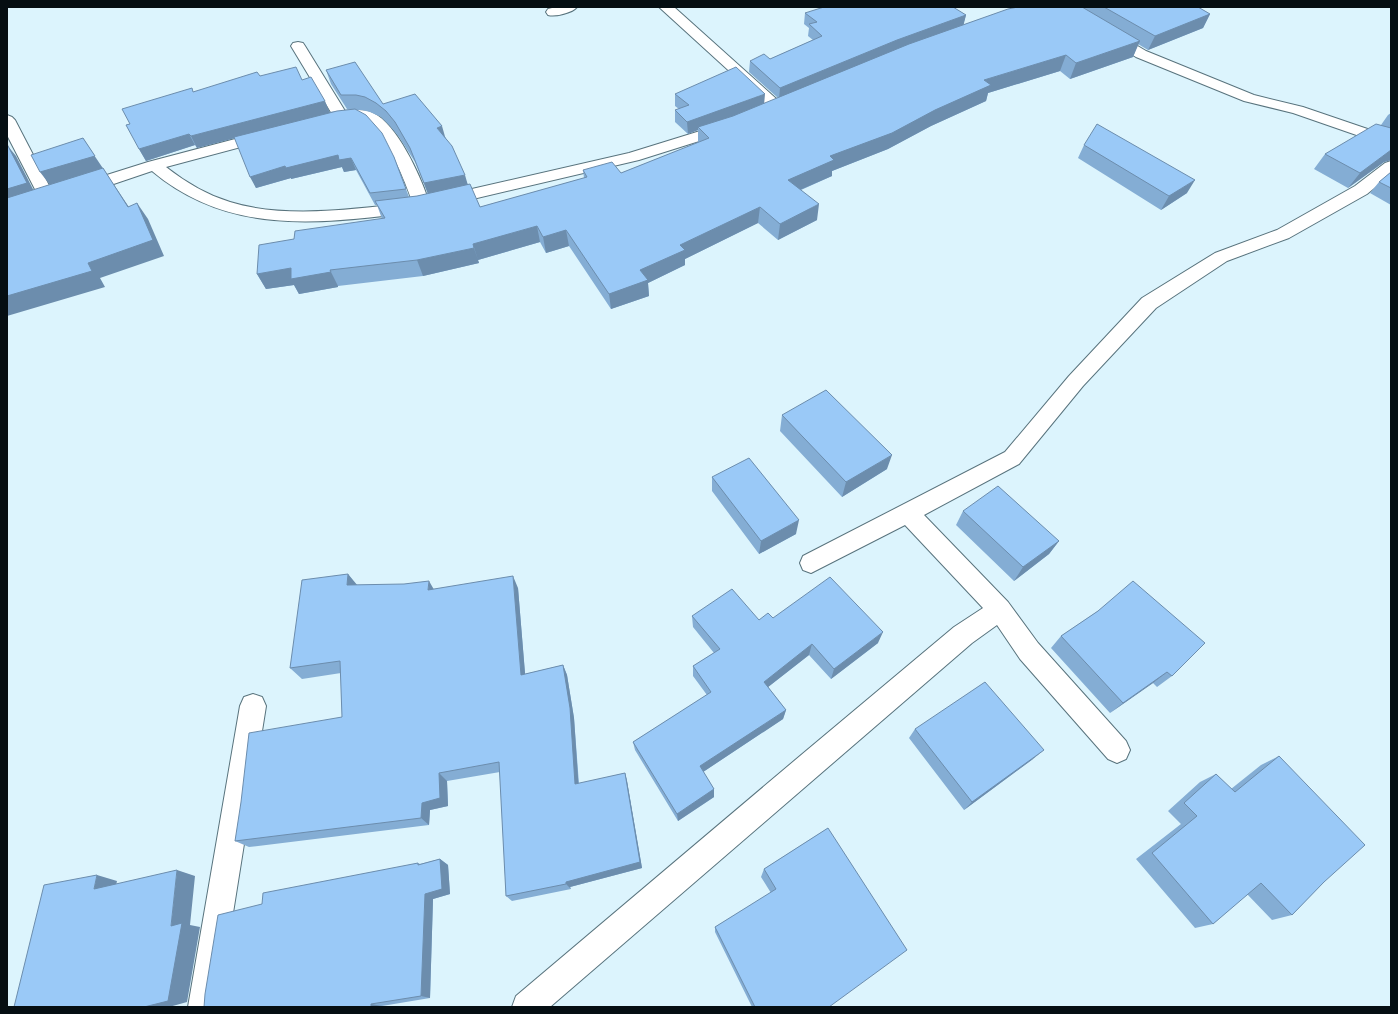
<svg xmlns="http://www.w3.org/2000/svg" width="1398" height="1014" font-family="'Space Grotesk',sans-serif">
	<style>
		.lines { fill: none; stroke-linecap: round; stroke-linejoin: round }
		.minor-casing { stroke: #58737d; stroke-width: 2 }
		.minor { fill: #fff; fill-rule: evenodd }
		.wall { fill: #84add4; fill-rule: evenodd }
		.shaded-wall { fill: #6c8dad }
		.building { fill: #9ac9f7; stroke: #6c8dad }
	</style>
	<rect width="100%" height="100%" fill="#dcf4fd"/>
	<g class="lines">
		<!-- minor casing -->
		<g class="minor-casing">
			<path id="minor" d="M556 7H577C572 13 555 17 548 15L546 12 548 9Z
				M659 7H674L782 104 785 107 782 110 777 112 772 110Z
				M1056 7H1072L1146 51 1254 95 1303 107 1391 137V147L1293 113 1244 101 1136 57 1058 10Z
				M298 42 303 43 305 46 345 111C354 110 365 109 373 113 397 124 420 175 428 199L629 153 726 123 731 125 734 128 731 131 639 160 422 211 416 210 415 212 409 213C317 224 228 235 152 171L87 193 81 194 75 193 73 189 75 185 148 162 265 131 271 133 273 136 271 139 166 167C185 182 207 195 230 202 285 219 353 209 409 203L413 204C406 183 384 126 362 120 352 117 343 121 334 119L331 116 332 114 291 46 293 43Z
				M7 115 12 117 15 120 56 199 54 203 48 204 42 203 40 199 7 135Z
				M1391 161V174L1367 194 1289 238 1227 261 1156 308 1083 386 1019 464 924 515 1008 602 1038 643 1126 741 1130 750 1126 759 1117 763 1108 759 1020 659 997 625 972 643 550 1007H512L516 996 800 756 954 627 983 608 905 525 811 573 803 570 800 563 803 556 1005 452 1069 376 1142 298 1215 253 1277 230 1355 186 1385 163Z
				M253 694 262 697 266 706 218 1007H188L240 706 244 697Z"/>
		</g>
		<!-- minor -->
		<use href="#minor" class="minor"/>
	</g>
	<!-- wall -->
	<path class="wall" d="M1018 7H1198L1210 14 1203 28 1148 50 1138 44 1133 57 1070 79 1060 71 988 93 986 101 931 126 888 149 832 171V176L801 190 817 220 778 240 758 223 685 259V265L648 283 649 296 611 309 569 246 546 253 540 242 478 260 479 263 423 276 338 286V287L299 294 294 285 266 289 257 274 294 239 382 219 377 205H375L356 170 344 172 342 167 291 179V178L256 188 235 138 197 148 195 145 146 161 139 149 130 124 194 92 260 76 302 80 329 112 351 110 347 109 331 84 326 70 383 104 445 137 468 185 480 207 584 178 583 170 621 173 698 143V130L688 134 675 122V110L679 109 675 106V94L764 104 778 98 749 72 750 61 770 59 813 40 808 36 809 28 804 24 805 13 966 15 963 25ZM356 110H362L370 112 381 117 390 126 399 137 415 162 428 194 417 196 409 197 394 157Z
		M1391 113V160L1384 162 1348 188 1314 169 1325 154 1381 125 1388 115Z
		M1084 145 1187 193 1161 210 1078 158Z
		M1391 172V205L1370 193 1379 182Z
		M782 415 887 469 842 497 780 431Z
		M712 477 796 534 759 554 712 491Z
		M963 511 1059 541 1049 554 1014 581 956 525Z
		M348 574 356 585 433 589 518 588 525 674 563 665 567 675 574 718 579 784 625 773 627 781 642 868 570 887 571 889 512 901 506 896 500 772 447 781 448 806 430 810 429 825 249 847 235 841 342 717 341 673 302 679 290 668Z
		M1098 611 1172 676 1157 687 1153 683 1110 713 1051 648 1061 636Z
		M692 616 759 620 773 618 878 643 831 679 809 655 768 687 786 710 783 719 703 772 714 789V797L678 821 635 750 633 742 707 695 693 676V666L714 653 693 627Z
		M915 729 1033 759 964 810 909 738Z
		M1279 756 1324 882 1292 915 1272 920 1247 894 1213 924 1195 928 1136 859 1181 824 1168 811 1200 782 1216 774 1231 789 1261 765Z
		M828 828 829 1007H752L715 932V927L771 893 761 877 764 869Z
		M440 859 448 865 450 894 433 899 430 998 382 1006 204 1007 262 904 418 863 420 864Z"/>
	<!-- shaded-wall -->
	<path class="shaded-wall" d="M1210 14 1203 28 1148 50 1155 36Z
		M966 15 963 27 779 99 780 88 897 40Z
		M1140 41 1133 57 1070 79 1076 63Z
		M1066 55 1060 71 988 93 986 101 931 126 888 149 832 171V176L786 196 788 180 830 156 984 80Z
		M765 94 764 105 700 129 698 127V130L688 134 687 122Z
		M325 101 330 113 197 148 191 136Z
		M442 126 446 140 437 128Z
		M189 134 195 145 146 161 139 149Z
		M83 138 94 155 139 222 53 189 40 172Z
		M7 145 16 156 36 195 7 203Z
		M1391 150V160L1384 162 1348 188 1360 173Z
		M338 155 351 158 356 170 344 172 342 167 291 179V178L256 188 250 177 285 166Z
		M465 175 469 189 429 197 424 183Z
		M1195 180 1187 193 1161 210 1169 196Z
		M137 203 148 219 164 256 100 278 105 287 7 316V296L88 263Z
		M819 204 817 220 778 240 780 224Z
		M760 207 758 223 685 259V265L648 283 649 296 611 309 609 294 640 270 680 245Z
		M537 226 540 242 478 260 473 244Z
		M566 230 569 246 546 253 543 237Z
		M474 248 479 263 423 276 417 260Z
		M291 268 330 270 338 286V287L299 294 294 285 266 289 257 274Z
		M892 455 887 469 842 497 846 482Z
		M799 520 796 534 759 554 761 541Z
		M1059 541 1049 554 1014 581 1023 567Z
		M348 574 358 586 347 585Z
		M513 576 518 588 526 685 521 675Z
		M429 581 436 593 428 590Z
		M883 632 878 643 831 679 834 669Z
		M812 644 809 655 763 691 764 682Z
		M563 665 567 675 574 718 579 792 575 784Z
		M1167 672 1153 683 1110 713 1123 703Z
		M786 710 783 719 700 774V766Z
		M1044 750 1033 759 964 810 972 802Z
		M439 773 447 781 448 806 430 810 429 825 421 818 422 803Z
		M625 773 627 781 642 868 570 887 571 889 566 884V882Z
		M714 789V797L678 821 677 814Z
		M440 859 448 865 450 894 433 899 430 998 421 996 425 894Z
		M177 870 195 876 190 925 200 927 187 1002 169 1007H144L171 926Z
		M97 875 117 881 114 894 94 889Z
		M371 1004 382 1006V1007H371Z"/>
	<!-- building -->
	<path class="building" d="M824 7H953L966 15 897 40 780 88 750 61 764 54 770 59 822 36 809 24 817 22 805 13Z
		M1018 7H1082L1140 41 1076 63 1066 55 984 80 991 85 935 110 892 133 830 156 834 160 788 180 819 204 780 224 760 207 680 245 685 250 640 270 648 280 609 294 566 230 543 237 537 226 473 244 474 248 417 260 330 270 331 272 291 279V268L257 274 259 245 294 239 295 231 385 218 375 201 417 196 470 184 480 207 587 177 583 170 612 162 621 173 709 138 698 127 733 116 909 44 1008 9Z
		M1104 7H1198L1210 14 1155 36Z
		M355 62 383 104 415 94 442 126 437 128 452 146 465 175 424 183 410 148 395 122 386 111 376 103 365 97 356 95H341L326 70Z
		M296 67 302 80 311 77 325 101 191 136 189 134 139 149 126 125 130 124 122 109 192 88 193 92 257 72 260 76Z
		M736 67 765 94 687 122 675 110 689 105 675 94Z
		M355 109 366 115 382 133 394 157 406 189 370 193 351 158 339 160 338 155 286 168 285 166 250 177 234 137 337 111Z
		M1097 124 1195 180 1169 196 1084 145Z
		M1376 124 1391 128V150L1360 173 1325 154Z
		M83 138 95 156 40 172 31 155Z
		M7 144 27 183 7 189Z
		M103 168 128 207 137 203 153 240 88 263 92 271 7 296V198Z
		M1391 172V188L1379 182Z
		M826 390 892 455 846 482 782 415Z
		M749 458 799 520 761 541 712 477Z
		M998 486 1059 541 1023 567 963 511Z
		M348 574 347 585 404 584 429 581 428 590 513 576 521 675 563 665 570 708 575 784 625 773 640 862 566 882V884L506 896 499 762 439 773 440 798 422 803 421 818 235 841 241 802 249 733 342 717 340 661 290 668 302 580Z
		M830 577 883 632 834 669 812 644 764 682 786 710 700 766 714 789 677 814 633 742 711 692 693 666 720 649 692 616 732 589 759 620 768 613 773 618Z
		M1133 581 1205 643 1172 676 1167 672 1123 703 1061 636 1098 611Z
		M985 682 1044 750 972 802 915 729Z
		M1279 756 1365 845 1324 882 1292 915 1261 883 1213 924 1152 853 1197 816 1184 803 1216 774 1235 792Z
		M828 828 907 950 829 1007H755L715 927 776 889 764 869Z
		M440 859 442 889 425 894 421 996 371 1004V1007H204L205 994 218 915 262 904 263 893 418 863V865Z
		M177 870 171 926 182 923 168 1001 144 1007H14L44 885 97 875 94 889Z"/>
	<!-- border -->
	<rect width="1398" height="1014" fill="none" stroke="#050e12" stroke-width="16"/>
</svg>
